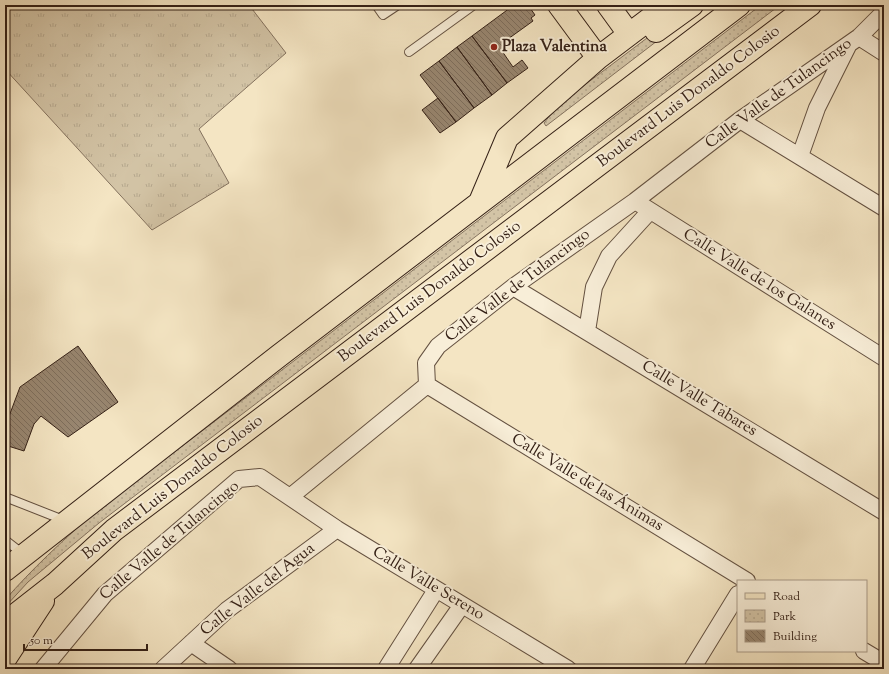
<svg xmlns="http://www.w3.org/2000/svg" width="889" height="674" font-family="'Sorts Mill Goudy',serif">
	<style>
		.grass { fill: url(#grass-tufts); stroke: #84725e }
		.park { fill: url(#park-dots); stroke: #84725e }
		.building { fill: url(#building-back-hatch); stroke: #342016 }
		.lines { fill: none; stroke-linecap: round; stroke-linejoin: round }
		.lane-casing { stroke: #645141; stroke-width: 10 }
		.street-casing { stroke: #645141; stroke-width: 18 }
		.primary-casing { stroke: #342016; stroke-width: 24 }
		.lane { stroke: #f8eed8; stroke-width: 8 }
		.street { stroke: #f8eed8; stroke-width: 16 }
		.primary { stroke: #f4e5c3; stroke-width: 22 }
		.poi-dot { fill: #8f2418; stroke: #f8eed8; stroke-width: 1.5 }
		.labels { text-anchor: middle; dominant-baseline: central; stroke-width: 4; stroke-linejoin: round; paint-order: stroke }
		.poi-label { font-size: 16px; font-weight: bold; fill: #342016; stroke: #f8eed8; text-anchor: start }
		.street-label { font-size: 16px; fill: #342016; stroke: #f8eed8 }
	</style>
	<defs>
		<pattern id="grass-tufts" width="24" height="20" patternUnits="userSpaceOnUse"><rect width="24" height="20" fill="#d3c4a6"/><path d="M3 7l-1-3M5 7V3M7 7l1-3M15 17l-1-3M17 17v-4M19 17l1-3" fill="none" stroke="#b6a88e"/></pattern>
		<pattern id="park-dots" width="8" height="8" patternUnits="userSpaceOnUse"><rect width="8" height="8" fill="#d3c4a6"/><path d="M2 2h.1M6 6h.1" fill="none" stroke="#b6a88e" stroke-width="1.8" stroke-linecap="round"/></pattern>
		<pattern id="building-back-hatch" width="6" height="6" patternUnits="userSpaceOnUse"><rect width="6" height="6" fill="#988670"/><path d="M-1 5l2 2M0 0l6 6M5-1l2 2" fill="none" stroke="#7d6d5b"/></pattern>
	</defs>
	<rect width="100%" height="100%" fill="#f4e5c3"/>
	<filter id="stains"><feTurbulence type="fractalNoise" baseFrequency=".005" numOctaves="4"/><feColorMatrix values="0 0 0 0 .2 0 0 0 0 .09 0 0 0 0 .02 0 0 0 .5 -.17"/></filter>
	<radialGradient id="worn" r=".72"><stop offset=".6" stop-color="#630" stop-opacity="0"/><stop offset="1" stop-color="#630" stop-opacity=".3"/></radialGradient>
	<!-- grass -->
	<path class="grass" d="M5 5H249L286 53 199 129 229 183 152 230 5 69Z"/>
	<!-- park -->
	<path class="park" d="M699 5H704L546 126 544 123 558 105 647 38 664 32Z
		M761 5H780L99 523 28 582 5 607V600C32 569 62 541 93 514Z"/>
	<!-- building -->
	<path class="building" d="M514 5H528L535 15 531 18 533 21 508 39 511 44 502 51 513 67 522 60 528 68 507 83 472 36Z
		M472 36 507 83 492 95 457 47Z
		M457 47 492 95 474 108 439 61Z
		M439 61 474 108 456 122 420 75Z
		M438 98 456 122 440 133 422 110Z
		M78 346 118 402 68 437 41 416 34 424 24 451 5 445V427L20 387Z"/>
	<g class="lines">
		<!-- lane casing -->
		<g class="lane-casing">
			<path id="lane" d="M376 5 383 15 398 5
				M409 52 474 5
				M5 497 66 521
				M5 540 23 554"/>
		</g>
		<!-- street casing -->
		<g class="street-casing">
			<path id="street" d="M859 37 884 53
				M740 120 884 208
				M800 156 817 108 848 46
				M635 201 884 358
				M513 287 884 512
				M587 331 594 287 609 256 650 211
				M427 385 426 363 438 346 513 287 635 201 740 120 859 37 884 12
				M427 385 747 581
				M290 497 427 385
				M191 643 229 669
				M864 651 884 663
				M43 669 105 594 239 479 260 477 337 529 568 669
				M163 669 227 610 337 529
				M386 669 436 590
				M417 669 462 605
				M692 669 738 594"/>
		</g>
		<!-- primary casing -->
		<g class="primary-casing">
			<path id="primary" d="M559 5 598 58
				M608 5 629 34
				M656 31 692 5
				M480 202 507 138 598 58 668 5
				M5 570 280 355 739 5
				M5 623 55 584 114 530 810 5
				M5 659 43 601"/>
		</g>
		<!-- lane -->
		<use href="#lane" class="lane"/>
		<!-- street -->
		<use href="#street" class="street"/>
		<!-- primary -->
		<use href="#primary" class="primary"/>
	</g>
	<!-- markers -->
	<circle class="poi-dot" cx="494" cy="47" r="4"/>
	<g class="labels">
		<!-- poi labels -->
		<g class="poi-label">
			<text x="502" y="47">Plaza Valentina</text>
		</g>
		<!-- street labels -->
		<g class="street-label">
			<text transform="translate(779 94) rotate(-36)">Calle Valle de Tulancingo</text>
			<text transform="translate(689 97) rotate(-37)">Boulevard Luis Donaldo Colosio</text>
			<text transform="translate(759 280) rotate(32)">Calle Valle de los Galanes</text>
			<text transform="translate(518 286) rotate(-37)">Calle Valle de Tulancingo</text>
			<text transform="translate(430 292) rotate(-37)">Boulevard Luis Donaldo Colosio</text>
			<text transform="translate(699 399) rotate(31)">Calle Valle Tabares</text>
			<text transform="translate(587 483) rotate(31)">Calle Valle de las Ánimas</text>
			<text transform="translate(173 488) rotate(-38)">Boulevard Luis Donaldo Colosio</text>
			<text transform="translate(170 541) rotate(-40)">Calle Valle de Tulancingo</text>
			<text transform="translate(428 584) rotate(31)">Calle Valle Sereno</text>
			<text transform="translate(258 590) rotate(-38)">Calle Valle del Agua</text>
		</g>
	</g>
	<!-- margin -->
	<rect width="889" height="674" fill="none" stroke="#f4e5c3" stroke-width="20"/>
	<rect x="6" y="6" width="877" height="662" fill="none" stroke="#342016" stroke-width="2"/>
	<rect x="10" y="10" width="869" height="654" fill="none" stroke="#342016"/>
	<!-- legend -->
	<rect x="737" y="580" width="130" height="72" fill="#f8eed8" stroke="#aa9c8a"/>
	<rect x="745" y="593" width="20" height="6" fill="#f4e5c3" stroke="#aa9c8a"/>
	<text x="773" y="600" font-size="12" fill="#342016">Road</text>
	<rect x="745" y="610" width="20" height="12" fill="url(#park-dots)" stroke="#aa9c8a"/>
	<text x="773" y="620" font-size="12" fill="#342016">Park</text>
	<rect x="745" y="630" width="20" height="12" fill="url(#building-back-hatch)" stroke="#aa9c8a"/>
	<text x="773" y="640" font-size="12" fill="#342016">Building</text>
	<!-- scale -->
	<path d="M24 644v6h123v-6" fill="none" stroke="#342016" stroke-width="2"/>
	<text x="30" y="644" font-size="12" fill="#342016" stroke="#f8eed8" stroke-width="3" paint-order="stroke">50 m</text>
	<rect width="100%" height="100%" filter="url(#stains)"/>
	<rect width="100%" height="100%" fill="url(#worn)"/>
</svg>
